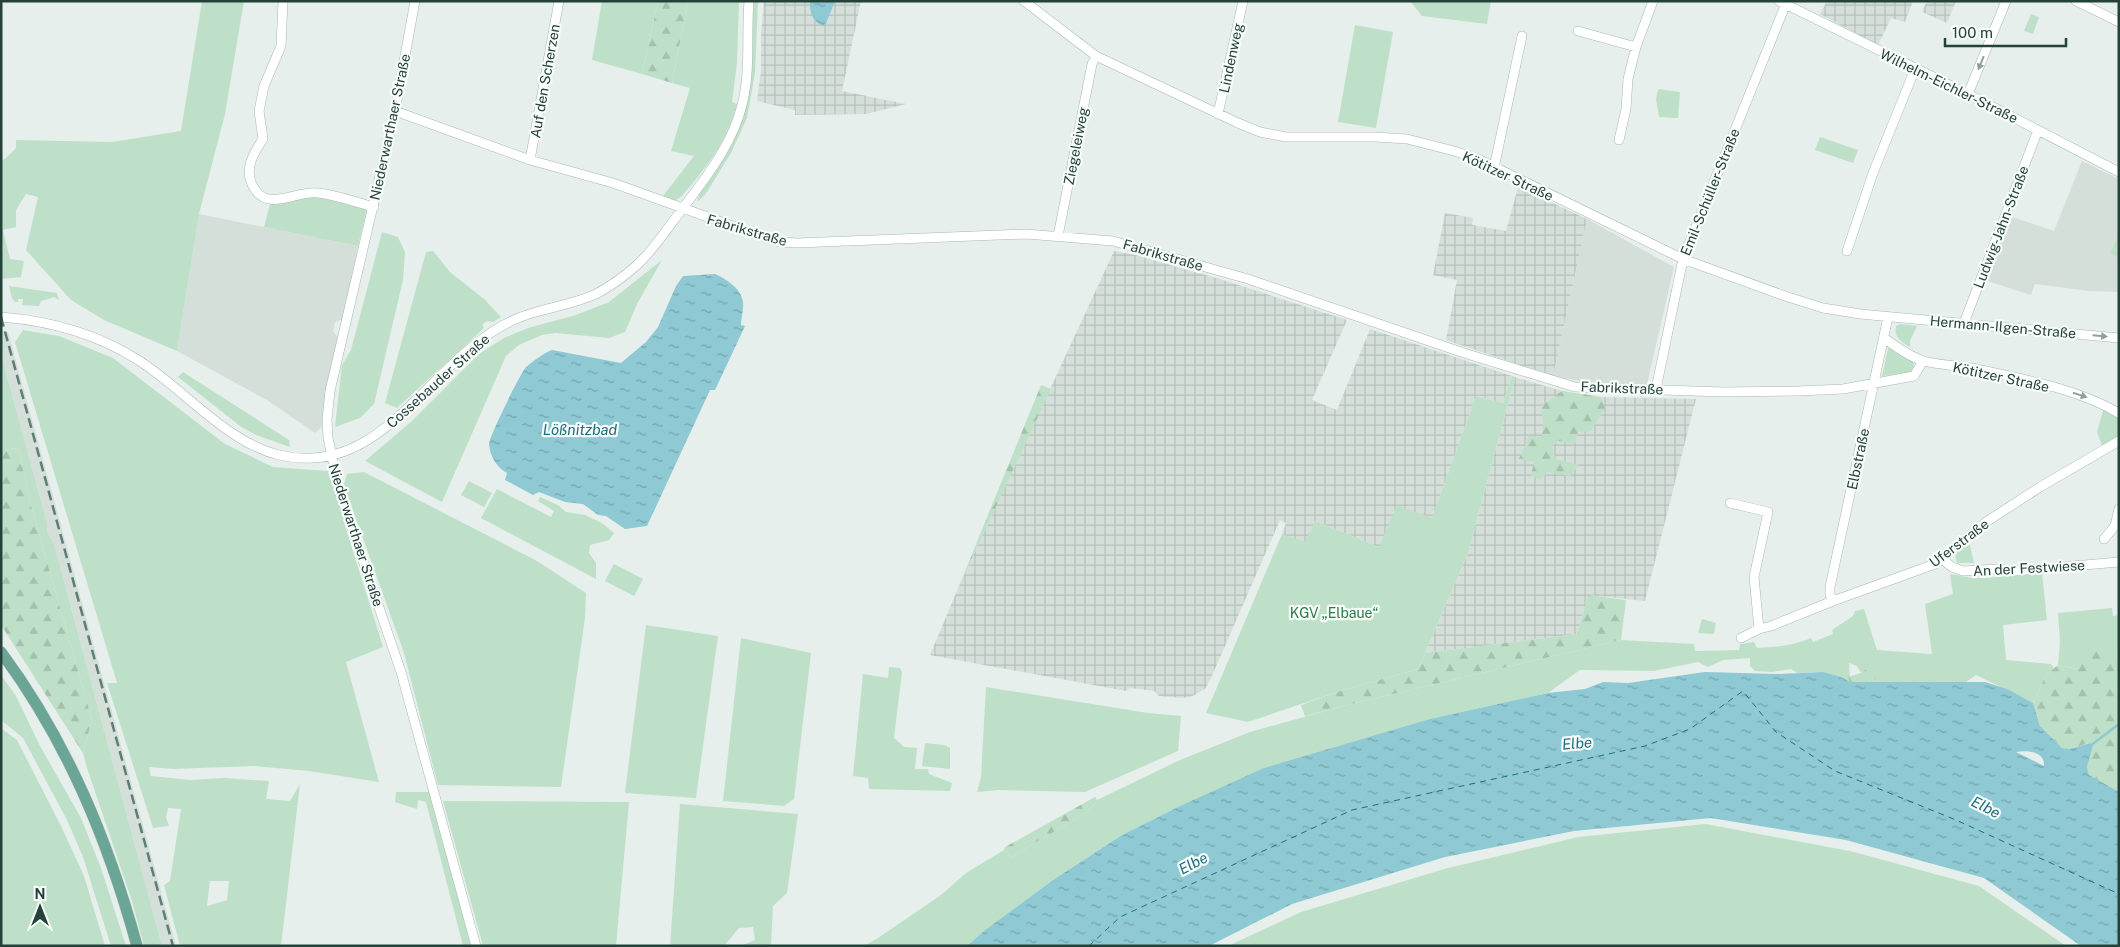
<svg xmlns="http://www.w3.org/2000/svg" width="2120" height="947" font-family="'Public Sans',sans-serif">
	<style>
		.built { fill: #d4dfda }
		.industrial { fill: url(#industrial-grid) }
		.green { fill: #bfe0c8; fill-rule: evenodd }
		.forest { fill: url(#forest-firs) }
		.water { fill: url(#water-ripples); fill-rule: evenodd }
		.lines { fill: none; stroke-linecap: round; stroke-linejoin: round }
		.stream { stroke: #8ec9d4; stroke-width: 2.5 }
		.ferry { stroke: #1c6f80; stroke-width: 1; stroke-dasharray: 6 5; stroke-linecap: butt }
		.minor-casing { stroke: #a8b8b2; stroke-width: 10 }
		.major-casing { stroke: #c2cac8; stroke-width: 12 }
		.minor { stroke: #fff; stroke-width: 9 }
		.major { stroke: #6aa596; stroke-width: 11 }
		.rail { stroke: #5f7d75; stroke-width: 2.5; stroke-dasharray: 10 5; stroke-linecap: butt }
		.oneway { fill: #92a09c }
		.labels { text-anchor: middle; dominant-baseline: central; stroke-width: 4.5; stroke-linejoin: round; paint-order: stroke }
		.street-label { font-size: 14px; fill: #24423a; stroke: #f7fbf9 }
		.park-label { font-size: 14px; fill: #2d7a4b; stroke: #f7fbf9 }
		.water-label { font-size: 15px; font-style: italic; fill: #1c6f80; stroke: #f7fbf9 }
	</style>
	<defs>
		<pattern id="industrial-grid" width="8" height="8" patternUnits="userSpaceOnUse" patternTransform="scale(1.25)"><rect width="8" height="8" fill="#d4dfda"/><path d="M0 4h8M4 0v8" fill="none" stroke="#b6c1bc"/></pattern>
		<pattern id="forest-firs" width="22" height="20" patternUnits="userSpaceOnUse" patternTransform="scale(1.25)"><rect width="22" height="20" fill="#bfe0c8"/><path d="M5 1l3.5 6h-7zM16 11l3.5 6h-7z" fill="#a4c1ad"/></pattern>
		<pattern id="water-ripples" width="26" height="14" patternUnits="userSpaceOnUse" patternTransform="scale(1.25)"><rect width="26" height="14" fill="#8ec9d4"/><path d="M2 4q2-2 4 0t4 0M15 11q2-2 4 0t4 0" fill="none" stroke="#74a5ad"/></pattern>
	</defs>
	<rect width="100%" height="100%" fill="#e6efeb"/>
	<!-- built -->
	<path class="built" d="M2082 161 2119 179V292L2089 291 2035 284 2031 295 1984 280 2009 216 2054 231Z
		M199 214 358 246 343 319 335 322 333 332 339 338 321 428 315 433 267 400 177 351Z
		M1587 219 1674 267 1647 384H1595L1553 376Z
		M1 331 8 332 176 946H162L54 544 47 531V523L1 354Z"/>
	<!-- industrial -->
	<path class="industrial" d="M764 1H861L842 91 906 104 866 114 795 115V110L757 101 761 70V33Z
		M1827 1H1913L1905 22 1891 18 1878 45 1820 14Z
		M1927 1H1956L1947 23 1922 12Z
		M1518 187 1587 219 1553 376 1446 340 1457 280 1433 275 1445 213 1473 218 1472 225 1506 231Z
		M1114 251 1136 255 1223 280 1347 320 1312 400 1337 410 1370 329 1512 376 1503 403 1476 396 1432 518 1379 547 1315 521 1305 543 1282 534 1286 523 1280 520 1211 678 1205 689 1191 697 1181 698 1159 696 1154 691 1130 688 1126 691 930 655 959 586Z
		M1515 377 1562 391 1601 397 1696 399 1645 601 1588 595 1577 634 1425 653 1468 553Z"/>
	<!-- green -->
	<path class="green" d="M202 1H244L225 114 199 214 177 351 104 320 71 300 26 250 38 197 26 194 16 210V227L3 230 10 259 24 261 21 277 1 279V160L5 159 16 148V140L112 142 181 131Z
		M602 1H658L642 74 592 60Z
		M688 1H739L737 62 732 102 737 104C727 142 706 168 681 197L674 201 663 196 694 156 671 151 690 88 672 83Z
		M754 1H758L755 73 747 118 731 153 705 195 697 202 699 195C726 155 746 123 751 74 754 50 751 25 754 1Z
		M1410 1H1491L1487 24 1422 16Z
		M2031 14 2039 17 2033 34 2024 31Z
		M1355 25 1393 32 1376 128 1338 122Z
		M1658 89 1680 92 1678 118 1659 117 1656 99Z
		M1820 137 1858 150 1853 163 1815 150Z
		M313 196 367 209 358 246 264 227 270 204Z
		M382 232 398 237 405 252 403 280 374 404 360 418 335 427 342 365 351 350Z
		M2119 235V258L2110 253Z
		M433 251 450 272 484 299 501 317 493 322 487 321 482 325 484 328 397 408 385 403 426 252Z
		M662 260 637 304 625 332 609 338 556 333 542 335 519 345 506 356 442 502 365 461 412 421 479 354 504 338 528 328 576 315 609 302Z
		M9 286 57 293 59 300 54 297 41 301 39 306 22 305 23 299H18V302H15L12 298Z
		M1900 324 1917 326 1910 341V347C1902 342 1893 337 1896 326Z
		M23 330 59 336 113 358 225 444 273 467 328 471 383 647 346 662 379 782 309 771 254 766 173 769 149 767 151 776 190 780 224 778 269 781 266 799 290 801 300 784 281 946H180L164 885 170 881 181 809 168 808 166 817 169 826 153 828 107 683H117L15 342ZM210 881H229L227 900 207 906Z
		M1891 347 1913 362 1914 366 1911 372 1882 376 1888 348Z
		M1 354 47 523V531L54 544 162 946H144L132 901 87 768 83 753 92 720 30 502 19 448 2 450 1 453Z
		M183 372 289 440 290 447 256 435 240 426 178 377Z
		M1512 376 1515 377 1468 553 1418 669 1337 692 1248 722 1206 713 1282 534 1305 542 1315 521 1379 547 1397 505 1432 518 1476 396 1503 403Z
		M2104 407 2119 416V436L2102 446 2097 432Z
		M364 472 537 561 586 593 585 618 561 787 438 785 404 653 344 485 347 474Z
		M469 481 492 493 484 507 461 495Z
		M497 489 551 517 554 511 538 501 540 497 558 505 566 512 585 515 602 523 614 533 609 540 590 545 589 553 596 563V579L481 518Z
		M1969 541 1974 563H1957L1955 555Z
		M614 564 643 579 634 596 605 581Z
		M2042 573 2047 620 2003 625 2006 660 2051 664 2054 668 2046 675 2033 703 1976 675 1966 682H1872L1876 678 1870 666 1861 673 1857 666 1849 663 1850 682 1823 672 1797 673 1791 669 1771 672 1755 671 1750 666V658L1723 660 1708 667 1698 662 1654 671 1580 670 1548 693 1430 719 1178 807 1122 835 1053 880 985 930 967 946H864L878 938 941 895 966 873 1004 850 1011 857 1088 812 1097 800 1180 760 1250 732 1343 706 1621 640 1694 644 1695 651 1739 650 1740 644 1754 642 1757 648C1775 647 1793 646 1811 638L1813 642 1833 634 1832 630 1853 616 1855 611 1864 609 1877 650 1932 654 1925 604 1953 594 1950 574 1973 578H1985Z
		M2112 608 2113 616 2119 615V690L2116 648 2078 669 2058 665 2060 641 2058 613Z
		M1702 619 1716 623 1714 634 1698 633Z
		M646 625 718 636 696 798 625 793Z
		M741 638 811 653 794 799 784 806 723 801Z
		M889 667 900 668 902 672 894 738 904 747 917 748 915 769H928L929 774 952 783 950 791 869 789 868 778 853 776 863 674 888 678Z
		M1 675 16 696 40 746 81 818 101 868 126 946H111L83 857 67 820 23 738 1 720Z
		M986 687 1148 713 1181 716 1178 751 1085 792 999 790 977 792 981 777Z
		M1 728 17 740 61 826 84 876 105 946H1Z
		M925 743 944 745 950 748V769L922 766Z
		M396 792H429L472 946H463L426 802 418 800 417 809 395 802Z
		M443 801 629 802 616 946H483Z
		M680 804 798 814 787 893 773 906 771 946H741L755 940 753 927 739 928 724 946H670Z
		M1706 824 1850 851 1979 886 2066 946H1228L1301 912 1448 868 1578 837Z"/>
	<!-- forest -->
	<path class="forest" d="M658 1H688L672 83 642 74Z
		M1041 385 1051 389 959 586 968 564Z
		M1562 391 1601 397 1605 408 1591 431 1578 432 1575 444 1558 441 1552 447 1556 459 1579 465 1570 476 1547 472 1541 480 1531 476 1534 462 1519 459 1529 436 1542 437 1543 423 1541 406Z
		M19 448 30 502 92 720 83 753 1 625V453L2 450Z
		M1588 595 1626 600 1621 640 1343 706 1305 716 1301 705 1337 692 1418 669 1425 653 1577 634Z
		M2116 647 2119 690V792L2089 776 2087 767 2093 746 2089 743 2070 749 2062 748 2040 726 2033 703 2046 675 2058 665 2077 669 2081 654Z
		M1870 666 1876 673V678L1872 682H1850L1848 677 1861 673Z
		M1095 797 1097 800 1088 812 1011 857 1004 850 1005 847Z"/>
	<!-- water -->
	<path class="water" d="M810 1H835L825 26C813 24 809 12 810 1Z
		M715 274C726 279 741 288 743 302 744 310 741 317 741 325L745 326 715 390H710L647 526 625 529 606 516 598 515 583 504 565 502 539 492 533 495 505 480 507 473C496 467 490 456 489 444 489 437 520 374 526 367 533 361 544 353 552 350L621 363 646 342 658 327 676 286 683 276Z
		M1705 672 1777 674 1823 672 1841 677 1850 682H1985L2007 689 2033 703 2040 726 2062 748 2070 749 2090 743 2093 746 2087 767 2089 775 2119 792V946H2081L1984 878 1846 840 1711 818 1574 831 1445 857 1292 904 1209 946H967L985 930 1053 880 1122 835 1178 807 1264 768 1430 719 1548 693 1585 689 1603 682 1628 683ZM2016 752C2027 750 2045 751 2044 766Z"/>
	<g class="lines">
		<!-- stream -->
		<path class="stream" d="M2090 746 2119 724"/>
		<!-- ferry -->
		<path class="ferry" d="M1089 946 1120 917 1352 810 1645 746 1690 729 1743 691 1776 732 1835 771 1956 820 2119 894"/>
		<!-- minor casing -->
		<g class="minor-casing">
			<path id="minor" d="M283 1 281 46 264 86 259 111 263 139C253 154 243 170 254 188 257 193 262 198 269 199 285 202 301 191 318 193 337 195 355 202 374 207
				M415 1 395 111 330 391 327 419 328 438 340 493 401 672 476 946
				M1024 1 1096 56 1238 123 1260 132 1286 137H1375L1407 139 1454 151 1476 158 1683 259 1785 296 1823 308 1860 314 2119 338
				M1779 1 1968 94 2119 172
				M2076 1 2119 22
				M1578 31 1636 47
				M1968 94 2006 1
				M395 111 530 160 613 183 752 233 780 242 797 243 1026 234 1113 241 1248 279 1464 353 1575 387 1723 392 1798 391 1843 389 1914 376 1923 361
				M1218 114 1243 1
				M1619 140 1626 109 1628 79 1636 47 1653 1
				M530 160 559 1
				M1494 168 1522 36
				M1058 236 1092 64 1096 56
				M1847 251 1873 173 1915 69
				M1 317C51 321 96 333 138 360 183 388 227 443 279 455 368 476 414 393 473 346 491 331 513 318 536 312 557 306 576 303 596 294 611 286 625 276 638 264 653 250 665 232 677 216 702 182 732 147 742 105 751 71 746 36 749 1
				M1964 323 2038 130
				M1884 338C1896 346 1909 357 1924 361 1942 366 1962 365 1981 370 2027 380 2077 389 2119 413
				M1656 389 1683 259 1787 1
				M1730 503 1768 512 1754 577 1759 629
				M2104 539 2115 526 2119 509
				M1942 559 1952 567 1963 571 1997 569 2015 571 2119 562
				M1833 601 1830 595V587L1888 317
				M1741 638 1759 629 1771 626 1833 601 1935 564 1986 522 2040 487 2119 441"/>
		</g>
		<!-- major casing -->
		<g class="major-casing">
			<path id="major" d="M1 652C67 741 108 840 137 946"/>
		</g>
		<!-- minor -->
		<use href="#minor" class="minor"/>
		<!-- major -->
		<use href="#major" class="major"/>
		<!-- rail -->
		<path class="rail" d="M1 317 173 946"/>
	</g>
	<!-- one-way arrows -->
	<defs><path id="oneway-solid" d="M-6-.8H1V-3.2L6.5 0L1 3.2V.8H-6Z" transform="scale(1.25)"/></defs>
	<g class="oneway">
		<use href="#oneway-solid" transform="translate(1981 63) rotate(112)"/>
		<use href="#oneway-solid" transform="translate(2100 336) rotate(5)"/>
		<use href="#oneway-solid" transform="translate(2080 395) rotate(18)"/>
	</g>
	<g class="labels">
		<!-- street labels -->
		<g class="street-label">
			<text transform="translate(1231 58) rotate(-78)">Lindenweg</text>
			<text transform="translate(545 81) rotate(-80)">Auf den Scherzen</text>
			<text transform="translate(1949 86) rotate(26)">Wilhelm-Eichler-Straße</text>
			<text transform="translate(390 127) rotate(-78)">Niederwarthaer Straße</text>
			<text transform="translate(1076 146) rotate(-79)">Ziegeleiweg</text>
			<text transform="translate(1508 176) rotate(25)">Kötitzer Straße</text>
			<text transform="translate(1710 192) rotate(-68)">Emil-Schüller-Straße</text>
			<text transform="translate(2001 227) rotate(-69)">Ludwig-Jahn-Straße</text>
			<text transform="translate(747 230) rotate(16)">Fabrikstraße</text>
			<text transform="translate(1163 255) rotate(16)">Fabrikstraße</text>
			<text transform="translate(2003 327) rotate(5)">Hermann-Ilgen-Straße</text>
			<text transform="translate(2001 377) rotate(12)">Kötitzer Straße</text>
			<text transform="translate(438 381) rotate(-42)">Cossebauder Straße</text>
			<text transform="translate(1622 388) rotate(2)">Fabrikstraße</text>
			<text transform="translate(1858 459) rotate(-78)">Elbstraße</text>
			<text transform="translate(356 535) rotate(72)">Niederwarthaer Straße</text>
			<text transform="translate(1959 543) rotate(-37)">Uferstraße</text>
			<text transform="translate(2029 568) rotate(-3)">An der Festwiese</text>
		</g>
		<!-- park labels -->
		<g class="park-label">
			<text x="1334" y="613">KGV „Elbaue“</text>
		</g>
		<!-- water labels -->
		<g class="water-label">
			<text x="580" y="429">Lößnitzbad</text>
			<text transform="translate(1577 743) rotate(-5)">Elbe</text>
			<text transform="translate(1986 807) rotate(27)">Elbe</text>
			<text transform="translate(1193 863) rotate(-28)">Elbe</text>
		</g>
	</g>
	<!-- border -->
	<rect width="2120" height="947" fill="none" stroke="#24423a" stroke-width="5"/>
	<!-- north arrow -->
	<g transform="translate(40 907)" stroke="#f7fbf9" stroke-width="4" paint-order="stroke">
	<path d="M0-4L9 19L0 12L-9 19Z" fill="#24423a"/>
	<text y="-8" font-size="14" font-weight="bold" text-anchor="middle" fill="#24423a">N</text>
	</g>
	<!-- scale -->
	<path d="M1945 38v8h121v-8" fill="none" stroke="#24423a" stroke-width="2.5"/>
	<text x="1952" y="38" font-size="15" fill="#24423a" stroke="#f7fbf9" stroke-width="4" paint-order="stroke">100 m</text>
</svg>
